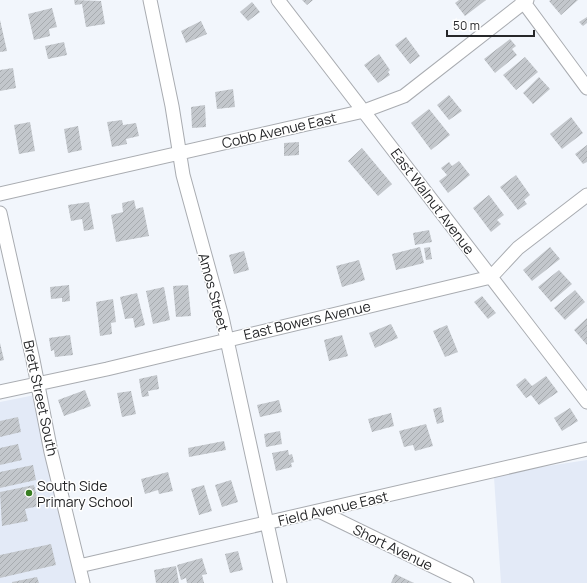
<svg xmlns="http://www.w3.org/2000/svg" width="587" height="583" font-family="Manrope,sans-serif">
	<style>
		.built { fill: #e3eaf7 }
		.building { fill: url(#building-hatch) }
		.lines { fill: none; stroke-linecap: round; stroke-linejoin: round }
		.minor-casing { stroke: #a9acb1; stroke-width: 15 }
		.minor { stroke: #fff; stroke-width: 13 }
		.poi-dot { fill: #387e22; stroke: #fff; stroke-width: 1.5 }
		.labels { text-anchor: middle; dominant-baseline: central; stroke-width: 3; stroke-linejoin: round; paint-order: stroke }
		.street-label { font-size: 14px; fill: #262729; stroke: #fff }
		.poi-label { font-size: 14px; fill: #262729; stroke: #fff; text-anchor: start }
	</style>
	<defs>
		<pattern id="building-hatch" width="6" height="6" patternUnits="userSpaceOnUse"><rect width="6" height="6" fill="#c3c7cc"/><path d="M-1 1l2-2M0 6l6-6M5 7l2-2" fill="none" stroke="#a7abaf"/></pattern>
	</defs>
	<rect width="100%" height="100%" fill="#f2f6fc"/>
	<!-- built -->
	<path class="built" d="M35 395 79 583H0V402Z
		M587 460V583H501L494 477 535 468Z"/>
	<!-- building -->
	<path class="building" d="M74 0 101 1 105 24 86 27 82 4 75 5Z
		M302 0H313L307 5Z
		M459 0H486L465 16 455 3Z
		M551 0H578L561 15 549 1Z
		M252 2 260 12 248 21 240 12Z
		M52 8 57 27 49 29 50 36 34 40 28 14Z
		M587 17V23L583 26 579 22Z
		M0 20 7 51 0 52Z
		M201 21 207 34 186 43 181 31Z
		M406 37 420 56 410 64 395 45Z
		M510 39 516 46 512 49 517 55 495 73 484 59Z
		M64 42 67 55 48 59 45 46Z
		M379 54 390 70 388 72 390 75 378 83 364 65Z
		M525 57 538 72 516 90 503 75Z
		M13 68 16 88 0 91V70Z
		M539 77 550 89 533 104 523 93Z
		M233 89 235 107 217 109 215 92Z
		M449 95 462 111 449 120 437 105Z
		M205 105 206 127 192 128 191 107Z
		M429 109 450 135 431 150 411 123Z
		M571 117 583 133 562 149 550 134Z
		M122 120 123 125 136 123 139 136 126 139 127 144 112 147 107 122Z
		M30 122 35 151 19 154 14 125Z
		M78 126 82 150 68 153 64 129Z
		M299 142V155L284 156V143Z
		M587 145V162L583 164 575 154Z
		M362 148 392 184 378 196 348 161Z
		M459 161 470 175 448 193 439 181 447 175 441 168 449 162 452 166Z
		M516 175 530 195 524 200 527 204 518 210 500 187Z
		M489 195 504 215 497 220 501 224 491 232 473 208Z
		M134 200 136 209 143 207 149 236 116 242 111 215 123 212 122 203Z
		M89 202 94 229 84 231 82 219 71 221 68 205Z
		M429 230 432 242 415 245 413 233Z
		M420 247 424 263 396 270 392 254Z
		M430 247 432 259 426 260 424 248Z
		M550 247 560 259 532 281 523 270Z
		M244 251 249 270 234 274 229 255Z
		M359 260 365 280 342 287 336 266Z
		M559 270 572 284 551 302 538 287Z
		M69 285 70 301 62 302V298L51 299 50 287Z
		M188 285 191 316 176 317 173 286Z
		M164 287 170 320 153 324 146 291Z
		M575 290 585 302 565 320 554 308Z
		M137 293 145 325 135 328 133 318 125 319 120 297Z
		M482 296 496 313 488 319 474 302Z
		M113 299 116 322 111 323 112 334 100 336 96 302Z
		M587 318V345L574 330Z
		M391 324 398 338 375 348 369 333Z
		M447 325 458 352 445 357 433 331Z
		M70 335 73 355 55 357 54 350 51 351 49 338Z
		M342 335 348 356 329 361 324 340Z
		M0 343 4 360 0 361Z
		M157 375 159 389 148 391 149 396 142 397 139 379Z
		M546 376 558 392 539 405 531 395 526 398 516 385 525 378 532 386Z
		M85 390 91 406 64 416 58 400Z
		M131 391 136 414 122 417 117 393Z
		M279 400 282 412 260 417 257 405Z
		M441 407 444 422 437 424 433 409Z
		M570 408 578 421 562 431 554 418Z
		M391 413 394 426 372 432 368 419Z
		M18 417 21 432 0 437V421Z
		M426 424 433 446 415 451 413 445 404 447 399 431Z
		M280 431 282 444 266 447 264 434Z
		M224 441 226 450 189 457 188 448Z
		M18 444 22 460 0 465V448Z
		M288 450 289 455 292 454 294 462 291 463 292 467 276 471 272 453Z
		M33 465 36 480 0 488V472Z
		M168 472 173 491 159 494 158 490 145 494 141 479Z
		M231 480 238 502 222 507 215 485Z
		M34 485 39 506 25 509 28 521 2 526 0 492Z
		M204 485 212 511 199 515 191 489Z
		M51 544 56 565 0 578V555Z
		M238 551 243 570 230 573 225 554Z
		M202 558 207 574 202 575 204 583H187L186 578 181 580 177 565Z
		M176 566 179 583H156L154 570Z
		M395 574 414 583H391Z
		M37 577 39 583H12V582Z"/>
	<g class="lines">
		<!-- minor casing -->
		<g class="minor-casing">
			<path id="minor" d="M150 0 172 106 183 175 222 317 280 583
				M278 0 587 402
				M522 0 587 88
				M0 194 364 111 404 96 527 0
				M0 213 33 360 51 452 83 583
				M0 392 107 369 491 277 518 248 587 195
				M319 511 467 583
				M79 566 587 449"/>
		</g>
		<!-- minor -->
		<use href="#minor" class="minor"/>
	</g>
	<!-- markers -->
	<circle class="poi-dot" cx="29" cy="493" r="4"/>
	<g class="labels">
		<!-- street labels -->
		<g class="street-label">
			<text transform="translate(279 130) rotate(-13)">Cobb Avenue East</text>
			<text transform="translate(433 201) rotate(53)">East Walnut Avenue</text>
			<text transform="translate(214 292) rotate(75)">Amos Street</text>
			<text transform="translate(307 320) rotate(-13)">East Bowers Avenue</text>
			<text transform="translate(41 398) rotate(78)">Brett Street South</text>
			<text transform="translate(333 508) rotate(-13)">Field Avenue East</text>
			<text transform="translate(393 547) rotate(26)">Short Avenue</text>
		</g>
		<!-- poi labels -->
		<g class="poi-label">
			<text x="37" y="485">South Side<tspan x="37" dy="16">Primary School</tspan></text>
		</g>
	</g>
	<!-- scale -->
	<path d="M447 30v6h87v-6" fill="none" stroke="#262729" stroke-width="2"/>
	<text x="453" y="30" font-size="12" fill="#262729" stroke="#ffffff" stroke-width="3" paint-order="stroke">50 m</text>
</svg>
